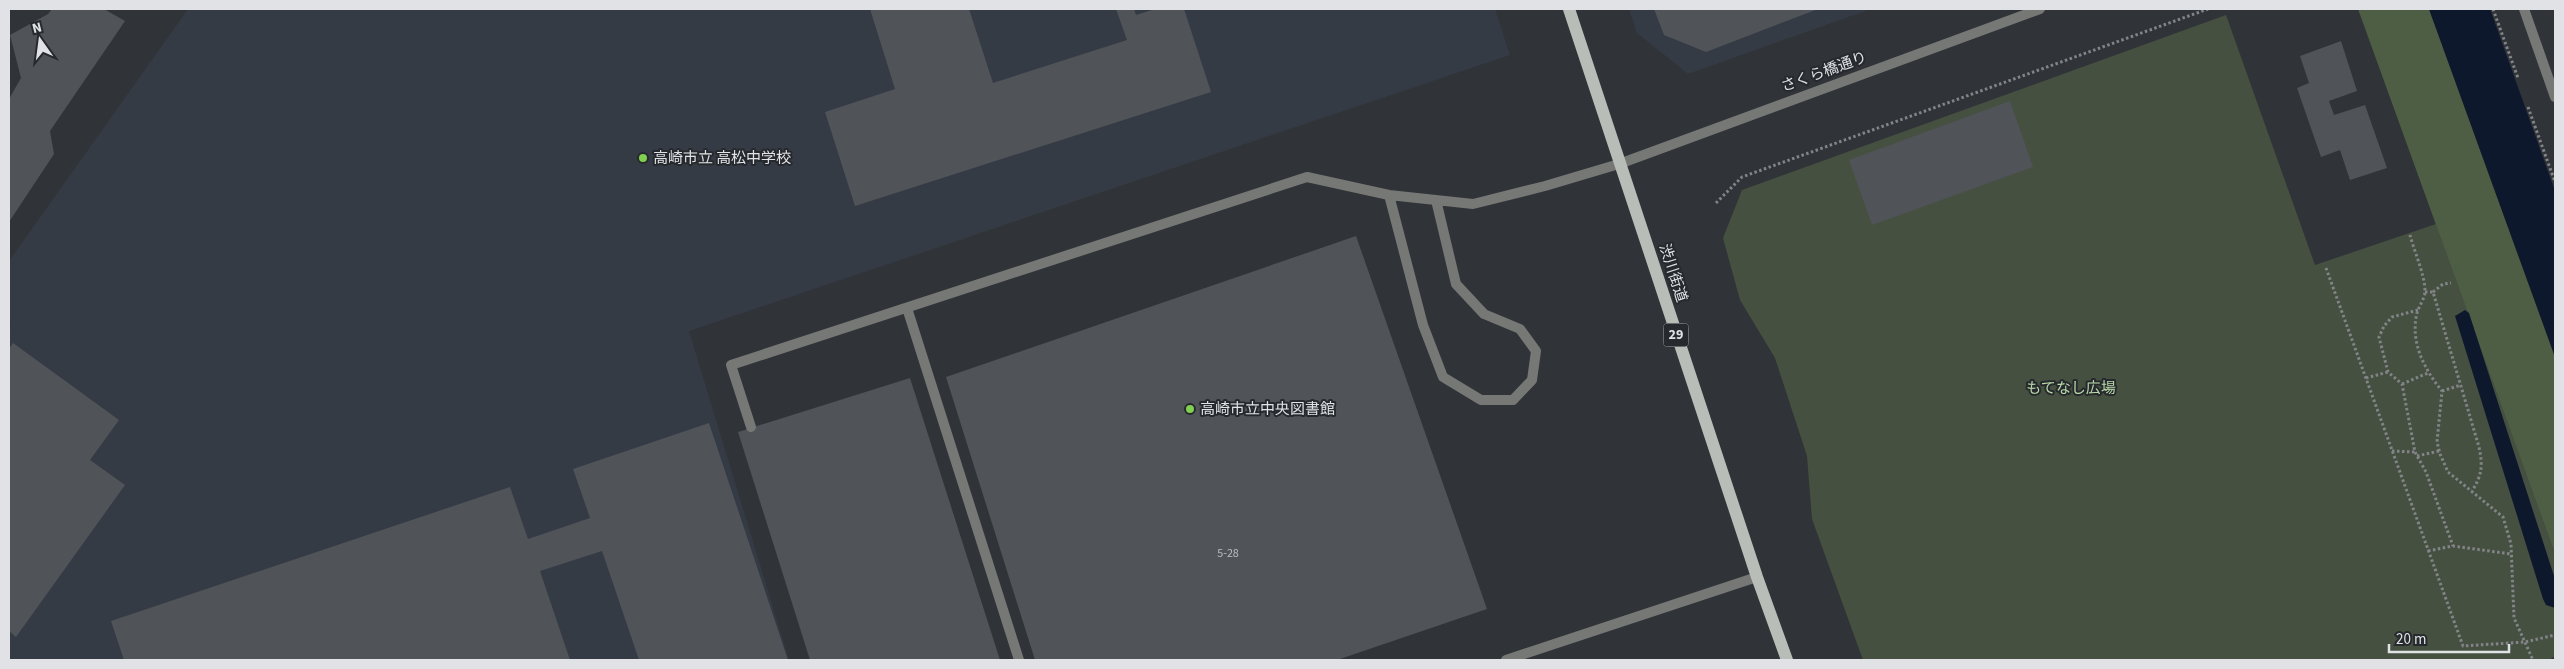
<svg xmlns="http://www.w3.org/2000/svg" width="2564" height="669" font-family="'Source Sans 3','Noto Sans JP',sans-serif">
	<style>
		.built { fill: #353b45 }
		.green { fill: #465041 }
		.forest { fill: #4d5e45 }
		.water { fill: #0e182d }
		.building { fill: #505358 }
		.lines { fill: none; stroke-linecap: round; stroke-linejoin: round }
		.path { stroke: #828488; stroke-width: 3; stroke-dasharray: 2.5 2.5; stroke-linecap: butt }
		.service { stroke: #767875; stroke-width: 10 }
		.tertiary { stroke: #767875; stroke-width: 10 }
		.primary { stroke: #b9bdb8; stroke-width: 12 }
		.poi-dot { fill: #81d050; stroke: #26292d; stroke-width: 2 }
		.labels { text-anchor: middle; dominant-baseline: central; stroke-width: 4; stroke-linejoin: round; paint-order: stroke }
		.number-label { font-size: 12px; fill: #bcbec2 }
		.shield { fill: #26292d; stroke: #a8aaae; stroke-width: 1 }
		.shield-label { font-size: 14px; font-weight: bold; fill: #e0e2e5 }
		.street-label { font-size: 15px; fill: #e0e2e5; stroke: #26292d }
		.poi-label { font-size: 15px; fill: #e0e2e5; stroke: #26292d; text-anchor: start }
		.park-label { font-size: 15px; fill: #b9d9a9; stroke: #26292d }
	</style>
	<rect width="100%" height="100%" fill="#303337"/>
	<!-- built -->
	<path class="built" d="M188 9H1495L1510 55 689 331 789 660H9V326L11 322 9 320V261Z
		M1629 9H1871L1688 74 1637 33Z"/>
	<!-- green -->
	<path class="green" d="M2226 15 2315 265 2436 224 2555 554V656L2549 660H1863L1812 519 1807 456 1775 358 1740 300 1723 238 1742 190Z"/>
	<!-- forest -->
	<path class="forest" d="M2358 9H2429L2555 357V554Z"/>
	<!-- water -->
	<path class="water" d="M2429 9H2490L2555 191V357Z
		M2465 310 2469 313 2555 579V608L2546 605 2543 599 2455 316Z"/>
	<!-- building -->
	<path class="building" d="M52 9H104L125 21 50 131 54 154 9 222V99L21 78 10 35 48 14Z
		M870 9H969L993 83 1127 40 1116 9H1134L1136 15 1155 9H1184L1211 92 855 206 825 112 895 89Z
		M1654 9H1818L1706 52 1664 35Z
		M2341 41 2357 91 2329 101 2334 115 2365 105 2387 168 2350 180 2340 150 2321 157 2297 88 2309 83 2300 56Z
		M2010 101 2033 167 1872 225 1849 160Z
		M1356 236 1487 609 1337 660H1035L946 377Z
		M13 343 119 420 90 460 125 485 16 637 9 631V349Z
		M910 378 1000 660H810L738 432Z
		M709 423 788 660H639L602 551 540 571 570 660H124L111 621 510 487 528 539 590 518 573 469Z"/>
	<g class="lines">
		<!-- path -->
		<path class="path" d="M2493 9 2518 78
			M2528 107 2555 182
			M1716 203 1742 177 2208 9
			M2410 235C2414 251 2425 275 2425 291 2425 298 2419 306 2417 313 2410 342 2424 369 2442 391L2437 442 2440 454 2448 472 2503 517 2511 544 2514 618 2533 660
			M2326 268 2463 646 2525 642 2555 635
			M2425 292H2433L2479 447C2483 466 2482 475 2472 491
			M2433 292 2443 284 2451 283
			M2418 310 2392 317 2384 326 2379 337 2388 372 2402 384 2415 452 2426 472 2453 546
			M2366 378 2388 372
			M2402 384 2428 373
			M2442 391 2461 385
			M2392 451 2415 452
			M2417 456 2439 451
			M2428 551 2453 546 2511 554"/>
		<!-- service -->
		<path class="service" d="M1389 195 1423 325 1443 377 1481 400H1513L1532 380 1536 351 1520 329 1484 314 1456 284 1436 200
			M907 308 1019 660
			M751 427 731 365 1307 177 1389 195 1473 204 1545 186 1619 164"/>
		<!-- tertiary -->
		<path class="tertiary" d="M2524 9 2555 97
			M1619 164 2040 9
			M1506 660 1757 577"/>
		<!-- primary -->
		<path class="primary" d="M1569 9 1757 577 1787 660"/>
	</g>
	<!-- markers -->
	<g class="poi-dot">
		<circle cx="643" cy="158" r="5"/>
		<circle cx="1190" cy="409" r="5"/>
	</g>
	<g class="labels">
		<!-- number labels -->
		<g class="number-label">
			<text x="1228" y="553">5-28</text>
		</g>
		<!-- shield labels -->
		<rect class="shield" x="1663.5" y="323.5" width="25" height="23" rx="4"/>
		<g class="shield-label">
			<text x="1676" y="335">29</text>
		</g>
		<!-- street labels -->
		<g class="street-label">
			<text transform="translate(1824 72) rotate(-20)">さくら橋通り</text>
			<text transform="translate(1673 273) rotate(72)">渋川街道</text>
		</g>
		<!-- poi labels -->
		<g class="poi-label">
			<text x="653" y="158">高崎市立 高松中学校</text>
			<text x="1200" y="409">高崎市立中央図書館</text>
		</g>
		<!-- park labels -->
		<g class="park-label">
			<text x="2071" y="388">もてなし広場</text>
		</g>
	</g>
	<!-- border -->
	<rect width="2564" height="669" fill="none" stroke="#e0e2e5" stroke-width="20"/>
	<!-- north arrow -->
	<g transform="translate(40 40) rotate(346)" stroke="#26292d" stroke-width="4" paint-order="stroke">
	<path d="M0-4L9 19L0 12L-9 19Z" fill="#e0e2e5"/>
	<text y="-8" font-size="14" font-weight="bold" text-anchor="middle" fill="#e0e2e5">N</text>
	</g>
	<!-- scale -->
	<path d="M2389 644v8h120v-8" fill="none" stroke="#e0e2e5" stroke-width="2.5"/>
	<text x="2396" y="644" font-size="15" fill="#e0e2e5" stroke="#26292d" stroke-width="4" paint-order="stroke">20 m</text>
</svg>
